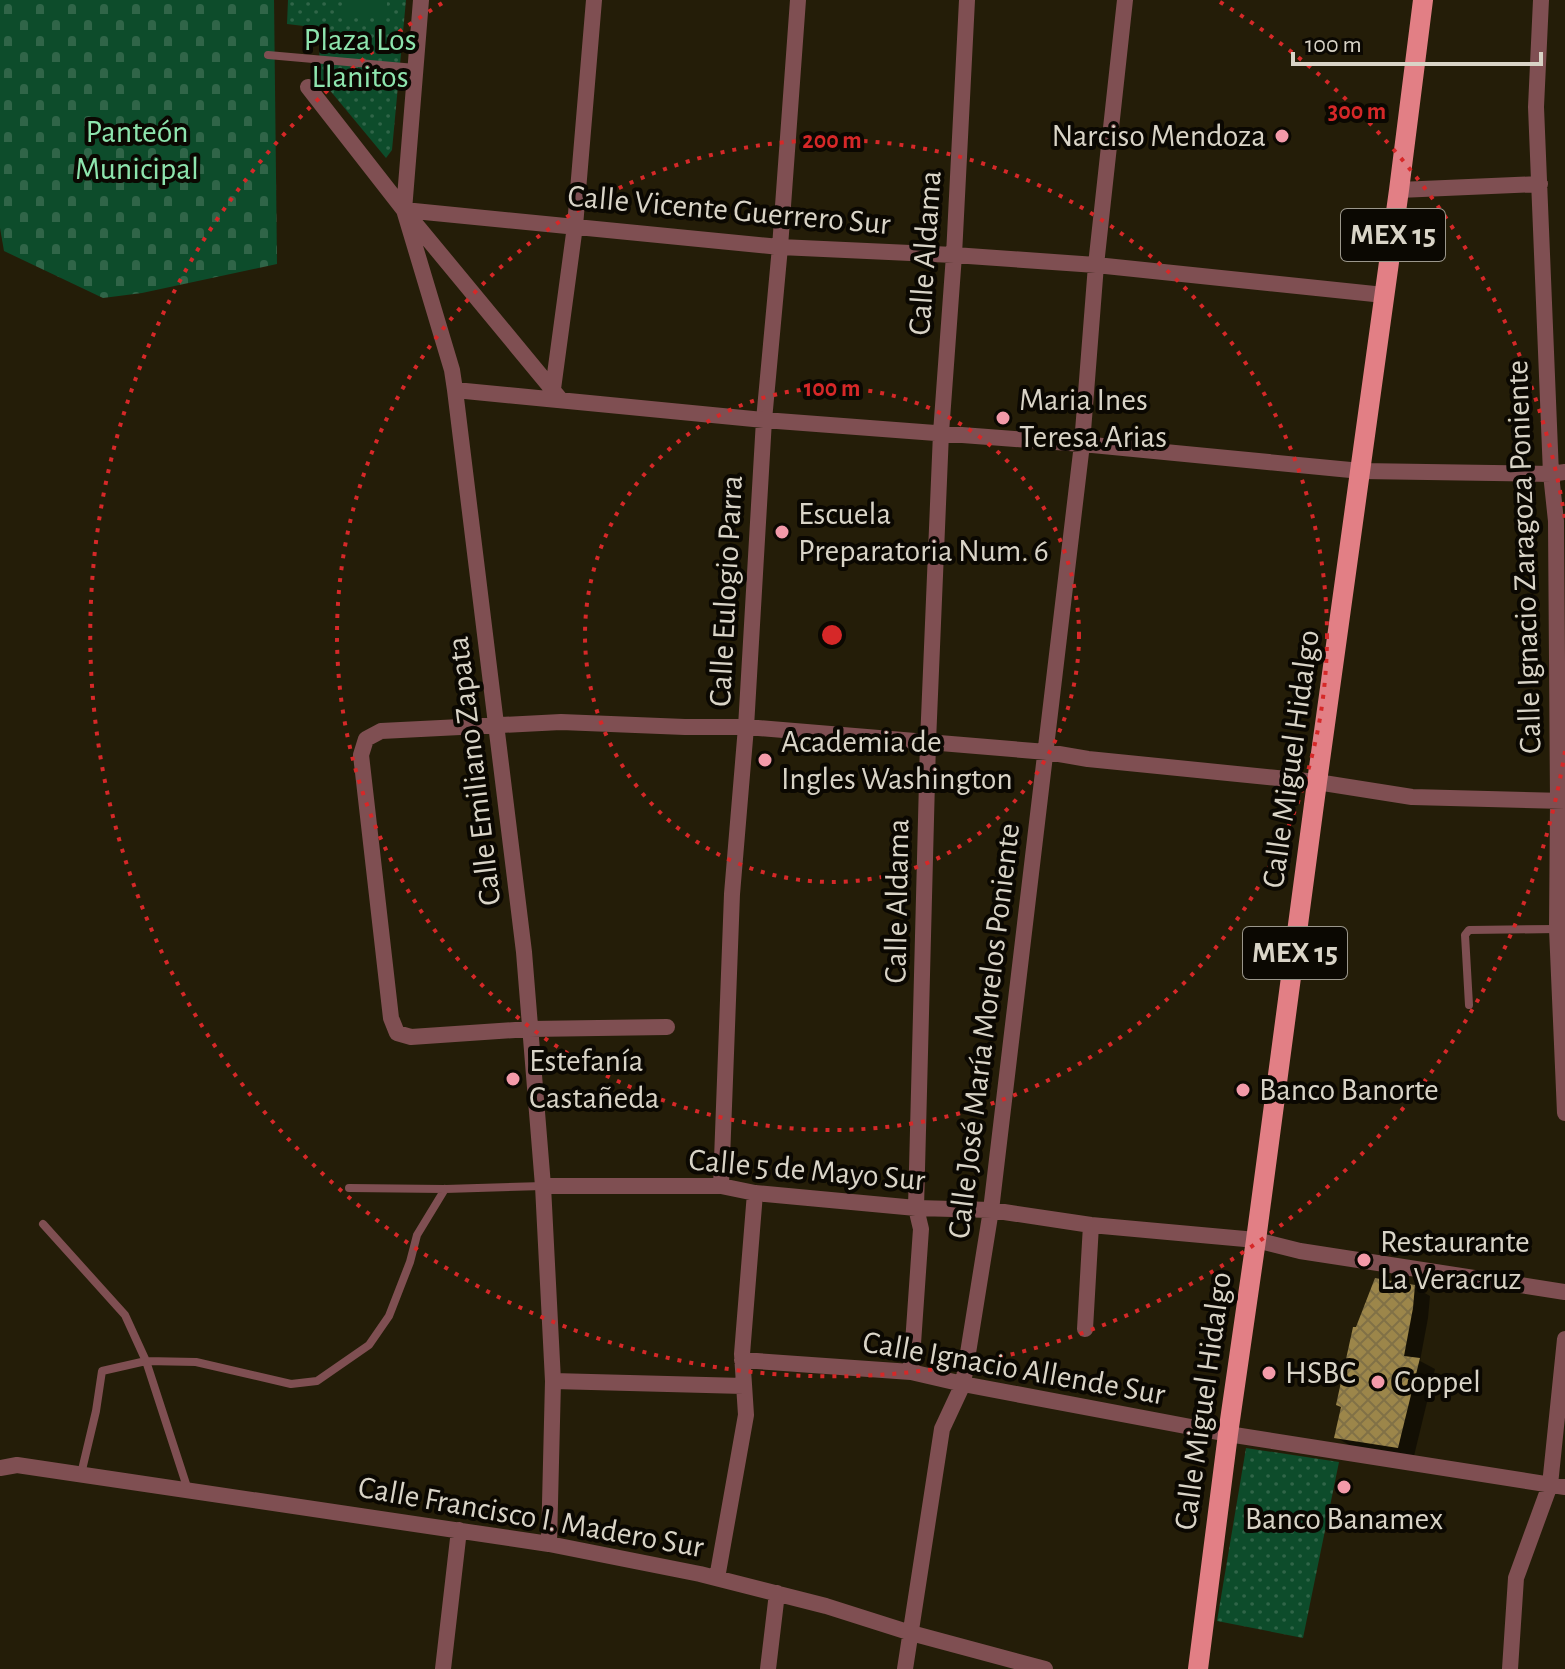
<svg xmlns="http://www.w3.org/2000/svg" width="1565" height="1669" font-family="'Alegreya Sans',sans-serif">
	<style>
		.grass { fill: url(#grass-dots) }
		.cemetery { fill: url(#cemetery-stones) }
		.pitch { fill: #0d4c2b }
		.shadow { fill: #0007 }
		.building { fill: url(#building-cross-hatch) }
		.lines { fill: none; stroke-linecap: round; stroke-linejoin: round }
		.service { stroke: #7f4f52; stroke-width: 8 }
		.minor { stroke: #7f4f52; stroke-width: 16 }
		.primary { stroke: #e27f85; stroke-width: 20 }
		.ring { fill: none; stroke: #d62828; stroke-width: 4; stroke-dasharray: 4 8 }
		.poi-dot { fill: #f39aa9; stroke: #0b0802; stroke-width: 3 }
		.labels { text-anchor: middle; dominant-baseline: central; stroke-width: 8; stroke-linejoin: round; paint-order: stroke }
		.shield { fill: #0b0802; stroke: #9b978c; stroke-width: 2 }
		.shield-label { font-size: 30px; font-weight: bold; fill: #d9d4c7 }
		.park-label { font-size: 32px; fill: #8ee5ae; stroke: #0b0802 }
		.poi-label { font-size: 32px; fill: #d9d4c7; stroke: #0b0802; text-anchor: start }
		.street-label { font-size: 32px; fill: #d9d4c7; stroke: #0b0802 }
		.centre { fill: #d62828; stroke: #0b0802; stroke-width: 4 }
		.ring-label { font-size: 24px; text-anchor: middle; font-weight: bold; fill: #d62828; stroke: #0b0802; stroke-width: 8; stroke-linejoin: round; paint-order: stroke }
	</style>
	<defs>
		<pattern id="grass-dots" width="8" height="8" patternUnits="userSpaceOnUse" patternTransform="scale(2)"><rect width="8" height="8" fill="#0d4c2b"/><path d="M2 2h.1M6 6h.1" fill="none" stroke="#306548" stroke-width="1.8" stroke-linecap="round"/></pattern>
		<pattern id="cemetery-stones" width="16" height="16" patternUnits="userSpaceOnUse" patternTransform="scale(2)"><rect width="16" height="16" fill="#0d4c2b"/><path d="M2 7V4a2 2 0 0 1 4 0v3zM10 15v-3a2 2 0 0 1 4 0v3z" fill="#306548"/></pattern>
		<pattern id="building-cross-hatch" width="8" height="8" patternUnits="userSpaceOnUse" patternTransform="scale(2)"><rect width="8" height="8" fill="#9c864a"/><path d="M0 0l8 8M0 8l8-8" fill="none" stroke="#817146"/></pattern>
	</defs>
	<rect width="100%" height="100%" fill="#241d08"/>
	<!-- grass -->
	<path class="grass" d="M288 0H406L392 150 386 158 318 76 321 28 287 24Z
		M1246 1448 1339 1462 1303 1638 1217 1621Z"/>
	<!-- cemetery -->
	<path class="cemetery" d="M0 0H274L277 264 142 293 103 298 4 251 0 228Z"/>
	<!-- pitch -->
	<path class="pitch" d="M342 0H387V14H342Z"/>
	<!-- shadow -->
	<path class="shadow" d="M1414 1287 1430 1296 1428 1318 1420 1361 1435 1369 1414 1456 1352 1447 1336 1437Z"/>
	<!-- building -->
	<path class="building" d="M1375 1278 1415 1285 1413 1308 1404 1356 1420 1358 1398 1448 1334 1438 1341 1407 1336 1405 1353 1327H1356Z"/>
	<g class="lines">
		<!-- service -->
		<path class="service" d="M268 55 415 68
			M1469 1005 1465 935 1469 930 1557 929
			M349 1188 445 1189 543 1186
			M43 1224 125 1315 146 1361 188 1490
			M81 1474 96 1411 102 1371 146 1361 196 1362 291 1384 317 1381 369 1345 389 1316 410 1262 417 1235 445 1189"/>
		<!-- minor -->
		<path class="minor" d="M421 0 404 210 452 370 455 390 524 952 543 1186 553 1381 549 1544
			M1541 0 1536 107 1551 474 1556 521 1558 801 1557 929 1565 1113
			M308 87 404 210 561 400
			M1399 190 1540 184
			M404 210 780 247 954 255 1096 265 1384 295
			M553 389 575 226 594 0
			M455 390 764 420 1082 444 1361 471 1551 474 1565 472
			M667 1027 530 1029 411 1037 397 1033 391 1018 361 755 366 739 381 731 561 722 685 727H746L1047 752 1088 759 1317 782 1412 797 1565 801
			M543 1186H721L755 1193 916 1208 991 1210 1091 1225 1256 1240 1300 1251 1565 1292
			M721 1186 732 894 746 727 764 420 780 247 798 0
			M1085 1329 1091 1225
			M742 1360 911 1372 963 1384 1228 1434 1565 1487
			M911 1372 921 1229 916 1208 928 742 941 433 954 255 967 0
			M553 1381 744 1386
			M0 1468 17 1465 549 1544 700 1574 826 1606 911 1633 1045 1669
			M717 1578 746 1415 742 1354 755 1193
			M443 1669 459 1530
			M768 1669 777 1593
			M905 1669 942 1429 963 1384 991 1210 1082 444 1096 265 1125 0
			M1510 1669 1516 1578 1550 1485 1565 1339"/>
		<!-- primary -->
		<path class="primary" d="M1198 1669 1228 1434 1256 1240 1317 782 1399 190 1423 0"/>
	</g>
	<!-- distance rings -->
	<g class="ring">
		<circle cx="832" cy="635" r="247"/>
		<circle cx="832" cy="635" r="495"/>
		<path d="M1565 751A742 742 0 1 1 444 2M1220 2A742 742 0 0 1 1565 519"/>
	</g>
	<!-- markers -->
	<g class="poi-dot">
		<circle cx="1282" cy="136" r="8"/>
		<circle cx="1003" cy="418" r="8"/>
		<circle cx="782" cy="532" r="8"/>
		<circle cx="765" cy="760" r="8"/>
		<circle cx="513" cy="1079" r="8"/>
		<circle cx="1243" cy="1090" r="8"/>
		<circle cx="1364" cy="1260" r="8"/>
		<circle cx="1269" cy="1373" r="8"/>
		<circle cx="1378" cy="1382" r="8"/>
		<circle cx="1344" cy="1487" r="8"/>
	</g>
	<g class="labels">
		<!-- shield labels -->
		<g class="shield">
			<rect x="1341" y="209" width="104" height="52" rx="6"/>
			<rect x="1243" y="927" width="104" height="52" rx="6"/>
		</g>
		<g class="shield-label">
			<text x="1393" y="235">MEX 15</text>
			<text x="1295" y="953">MEX 15</text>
		</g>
		<!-- park labels -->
		<g class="park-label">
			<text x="360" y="40">Plaza Los<tspan x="360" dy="37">Llanitos</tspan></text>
			<text x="137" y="132">Panteón<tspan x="137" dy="37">Municipal</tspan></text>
		</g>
		<!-- poi labels -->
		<g class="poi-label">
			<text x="1266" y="136" text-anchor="end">Narciso Mendoza</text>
			<text x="1019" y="400">Maria Ines<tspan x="1019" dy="37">Teresa Arias</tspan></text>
			<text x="798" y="514">Escuela<tspan x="798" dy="37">Preparatoria Num. 6</tspan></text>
			<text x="781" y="742">Academia de<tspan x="781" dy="37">Ingles Washington</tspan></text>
			<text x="529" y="1061">Estefanía<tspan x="529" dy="37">Castañeda</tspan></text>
			<text x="1259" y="1090">Banco Banorte</text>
			<text x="1380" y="1242">Restaurante<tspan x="1380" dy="37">La Veracruz</tspan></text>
			<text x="1285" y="1373">HSBC</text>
			<text x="1394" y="1382">Coppel</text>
			<text x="1344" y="1519" text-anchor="middle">Banco Banamex</text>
		</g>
		<!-- street labels -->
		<g class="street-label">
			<text transform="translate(729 210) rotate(5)">Calle Vicente Guerrero Sur</text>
			<text transform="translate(925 253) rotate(-86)">Calle Aldama</text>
			<text transform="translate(1524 557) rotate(-92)">Calle Ignacio Zaragoza Poniente</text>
			<text transform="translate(726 591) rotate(-87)">Calle Eulogio Parra</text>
			<text transform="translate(1291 759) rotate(-82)">Calle Miguel Hidalgo</text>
			<text transform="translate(474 771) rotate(-97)">Calle Emiliano Zapata</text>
			<text transform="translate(897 901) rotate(-89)">Calle Aldama</text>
			<text transform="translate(984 1031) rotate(-83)">Calle José María Morelos Poniente</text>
			<text transform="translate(807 1170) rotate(5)">Calle 5 de Mayo Sur</text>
			<text transform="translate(1014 1368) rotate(10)">Calle Ignacio Allende Sur</text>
			<text transform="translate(1203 1401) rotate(-82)">Calle Miguel Hidalgo</text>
			<text transform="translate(531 1517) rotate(10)">Calle Francisco I. Madero Sur</text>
		</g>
	</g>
	<circle cx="832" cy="635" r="12" class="centre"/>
	<g class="ring-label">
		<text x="1357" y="119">300 m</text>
		<text x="832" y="148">200 m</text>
		<text x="832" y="396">100 m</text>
	</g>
	<!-- scale -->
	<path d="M1293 52v12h248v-12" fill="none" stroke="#d9d4c7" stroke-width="4"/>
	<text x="1305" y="52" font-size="24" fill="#d9d4c7" stroke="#0b0802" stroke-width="6" paint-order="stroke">100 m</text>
</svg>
